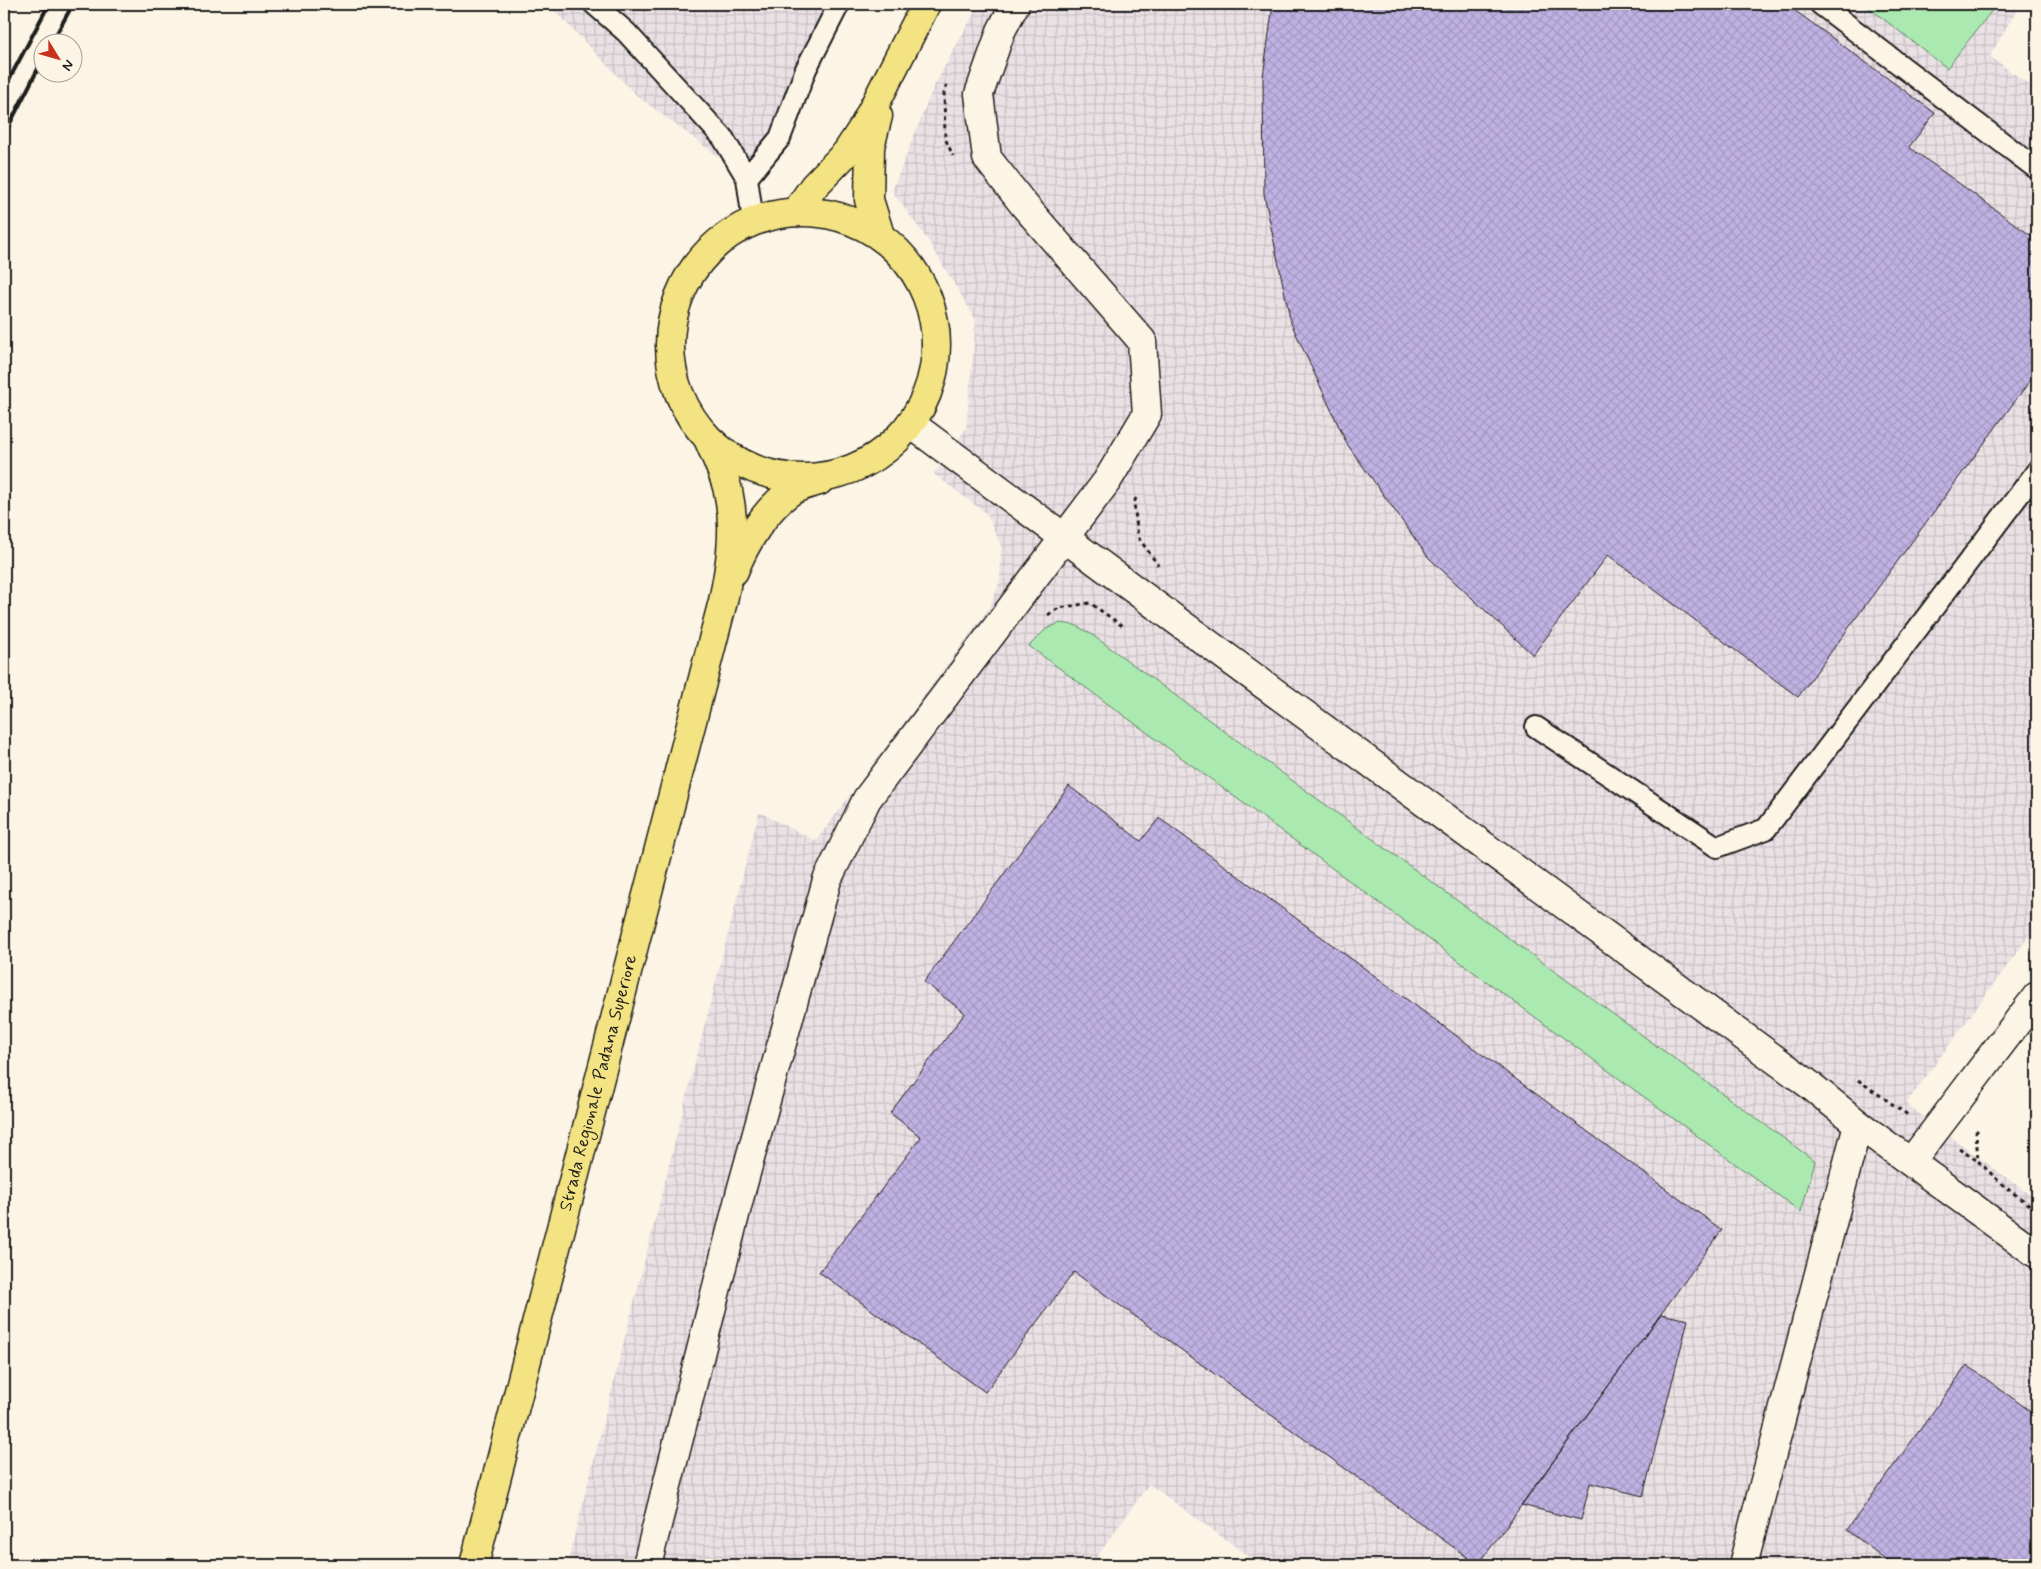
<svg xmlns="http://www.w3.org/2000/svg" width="2041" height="1569" font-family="Mynerve,sans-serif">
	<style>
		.industrial { fill: url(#industrial-grid) }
		.grass { fill: #aae9b0; stroke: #638266 }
		.building { fill: url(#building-cross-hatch); stroke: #1c1c1c }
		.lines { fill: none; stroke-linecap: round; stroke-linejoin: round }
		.lane-casing { stroke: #1c1c1c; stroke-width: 24 }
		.street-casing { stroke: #1c1c1c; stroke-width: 31 }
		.primary-casing { stroke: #1c1c1c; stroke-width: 31 }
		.path { stroke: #1c1c1c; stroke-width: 3; stroke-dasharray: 4 4; stroke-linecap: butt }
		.lane { stroke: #fcf5e5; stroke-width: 20 }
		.street { stroke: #fcf5e5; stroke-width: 28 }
		.primary { stroke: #f4e382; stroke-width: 28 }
		.rail { stroke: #1c1c1c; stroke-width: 4 }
		.labels { text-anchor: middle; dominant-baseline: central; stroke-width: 4.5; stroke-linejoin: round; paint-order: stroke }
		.street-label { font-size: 18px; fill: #1c1c1c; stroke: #fcf5e5 }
	</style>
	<defs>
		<pattern id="industrial-grid" width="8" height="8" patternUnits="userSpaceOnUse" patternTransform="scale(1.25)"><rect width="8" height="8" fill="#eae1e4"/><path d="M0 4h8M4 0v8" fill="none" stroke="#c8c0c3"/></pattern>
		<pattern id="building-cross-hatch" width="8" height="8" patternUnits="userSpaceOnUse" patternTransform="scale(1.25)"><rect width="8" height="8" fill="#bfb2e3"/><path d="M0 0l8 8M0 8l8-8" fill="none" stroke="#a498c2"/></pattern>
	</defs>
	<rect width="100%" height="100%" fill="#fcf5e5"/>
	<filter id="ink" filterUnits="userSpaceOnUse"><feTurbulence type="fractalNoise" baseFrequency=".02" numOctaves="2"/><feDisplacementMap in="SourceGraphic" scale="10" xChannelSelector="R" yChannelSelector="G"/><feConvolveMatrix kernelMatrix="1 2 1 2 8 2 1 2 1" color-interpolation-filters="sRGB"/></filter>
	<g filter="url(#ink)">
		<!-- industrial -->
		<path class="industrial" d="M548 4H846L747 178 636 95Z
			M979 4H2020L1990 56 2037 91V925L1906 1104 2037 1200V1565H1261L1149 1484 1091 1565H567L759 812 816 841 990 607 1000 581 1001 546 987 514 934 474 966 429 976 320 927 239 892 191 933 88Z"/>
		<!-- grass -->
		<path class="grass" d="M1864 4H1997L1947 68Z
			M1060 623 1075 625 1091 634 1815 1161 1801 1212 1029 646 1046 629Z"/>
		<!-- building -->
		<path class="building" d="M1273 4H1786L1935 113 1909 147 2037 240V371L1798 697 1608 555 1533 655 1428 557 1347 444 1291 323 1264 194 1263 77Z
			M1069 786 1141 841 1159 818 1722 1230 1478 1565 1074 1272 985 1392 819 1272 921 1137 890 1113 965 1013 924 982Z
			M1661 1314 1688 1320 1643 1496 1590 1483 1581 1520 1521 1505Z
			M1967 1365 2037 1416V1565H1893L1847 1530Z"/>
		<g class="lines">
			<!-- lane casing -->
			<g class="lane-casing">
				<path id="lane" d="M594 4 626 32 723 138 747 178 753 221
					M1820 4 2037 169
					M747 178 780 138 806 69 839 4
					M1536 727 1717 847 1766 829 2037 471"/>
			</g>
			<!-- street casing -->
			<g class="street-casing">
				<path id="street" d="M911 424 1139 593 1810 1085 1858 1124 2037 1254
					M1911 1162 2037 996
					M647 1565 741 1191 827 880 867 799 1107 481 1147 414 1142 341 1024 205 987 158 979 94 1001 31 1015 4
					M1743 1565 1858 1124"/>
			</g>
			<!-- primary casing -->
			<g class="primary-casing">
				<g id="primary">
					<path d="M878 116 870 147 869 200 880 235"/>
					<path d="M796 212 814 186 847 152 864 126 926 4"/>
					<circle cx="803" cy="345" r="133"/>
					<path d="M734 571C745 543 765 510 790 492 798 486 810 484 819 481"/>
					<path id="s1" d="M474 1565 723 601C730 568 736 530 729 496 726 477 716 458 709 441"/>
				</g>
			</g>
			<!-- path -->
			<path class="path" d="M947 85 944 91 945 138 953 156
				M1136 498 1134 503 1138 537 1158 565
				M1048 615 1059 608 1090 603 1121 625 1123 621
				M1858 1080 1908 1115
				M1978 1130 1976 1132 1978 1161 2005 1187 2037 1210
				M1959 1149 1978 1161"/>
			<!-- lane -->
			<use href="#lane" class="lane"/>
			<!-- street -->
			<use href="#street" class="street"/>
			<!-- primary -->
			<use href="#primary" class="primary"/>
			<!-- rail -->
			<path class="rail" d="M52 42 73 4
				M4 89 49 4
				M4 135 42 61"/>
		</g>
	</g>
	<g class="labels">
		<!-- street labels -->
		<g class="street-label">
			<text stroke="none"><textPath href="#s1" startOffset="498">Strada Regionale Padana Superiore</textPath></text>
		</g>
	</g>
	<!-- margin -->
	<rect width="2041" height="1569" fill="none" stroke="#fcf5e5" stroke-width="20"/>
	<rect x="10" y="10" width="2021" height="1549" fill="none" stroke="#1c1c1c" stroke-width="2" filter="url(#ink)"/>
	<!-- north arrow -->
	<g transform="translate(58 58) rotate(127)"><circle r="24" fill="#fcf5e5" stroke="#a29e95"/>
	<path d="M0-4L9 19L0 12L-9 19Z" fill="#c8321e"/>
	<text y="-8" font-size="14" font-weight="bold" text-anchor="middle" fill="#1c1c1c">N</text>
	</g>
</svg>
